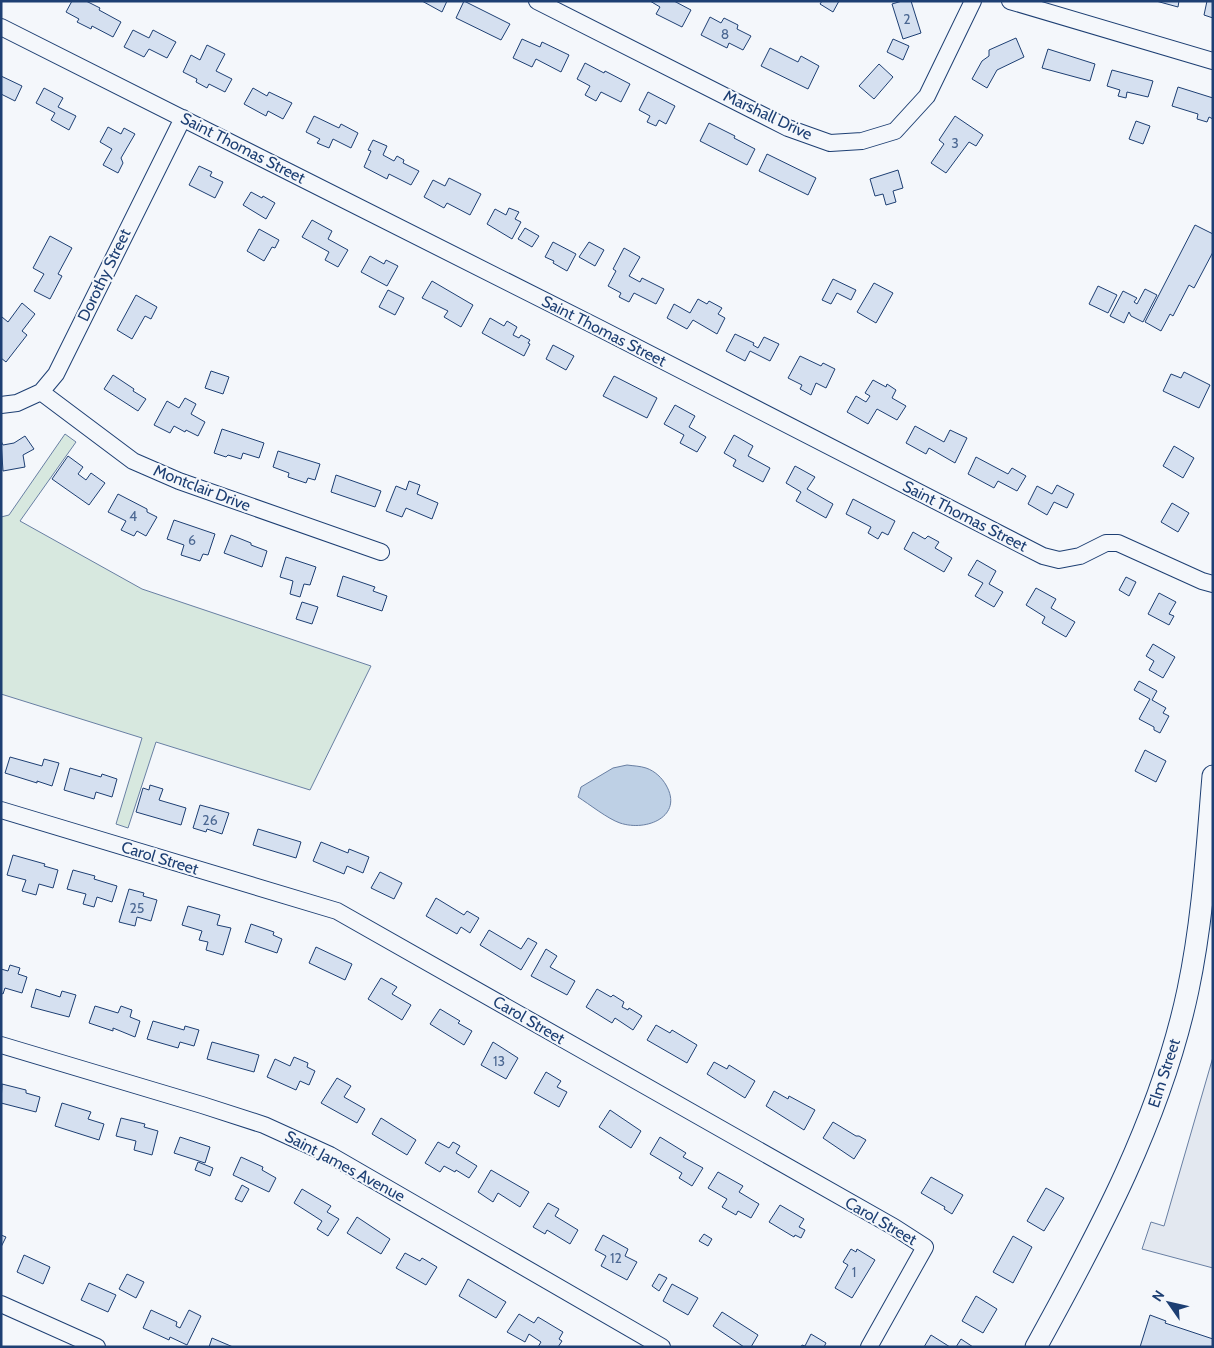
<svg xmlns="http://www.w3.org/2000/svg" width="1214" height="1348" font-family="Cabin,sans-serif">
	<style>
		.green { fill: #d7e8df; stroke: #687fa3 }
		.parking { fill: #e3e8f0; stroke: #687fa3 }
		.water { fill: #bed0e5; stroke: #687fa3 }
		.building { fill: #d5e0f0; stroke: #1d3f73 }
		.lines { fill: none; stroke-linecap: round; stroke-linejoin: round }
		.minor-casing { stroke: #1d3f73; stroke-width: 18 }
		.major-casing { stroke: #1d3f73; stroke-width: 23 }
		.minor { stroke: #f4f7fb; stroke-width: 16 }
		.major { stroke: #f4f7fb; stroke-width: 21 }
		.labels { text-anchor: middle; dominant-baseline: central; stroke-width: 4; stroke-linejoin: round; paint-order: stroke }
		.number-label { font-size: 14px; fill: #4b6792 }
		.street-label { font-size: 16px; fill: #1d3f73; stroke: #f4f7fb }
	</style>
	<rect width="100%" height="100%" fill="#f4f7fb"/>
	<!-- green -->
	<path class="green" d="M65 434 76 442 20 521 142 589 371 666 310 790 156 742 128 828 116 824 142 738 1 694V517L9 515Z"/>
	<!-- parking -->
	<path class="parking" d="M1213 1057V1268L1142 1249 1151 1222 1164 1226Z"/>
	<!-- water -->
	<path class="water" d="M627 765C634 766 640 766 646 768 655 771 662 778 666 785 684 816 647 832 620 823 608 819 589 804 578 797L581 787 613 768Z"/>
	<!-- building -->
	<path class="building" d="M72 1H86L100 8 99 10 121 22 113 37 92 26 91 29 77 22 79 19 66 12Z
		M422 1H447L442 12Z
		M464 1 510 24 501 40 456 18Z
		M650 1H674L691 10 682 27 656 14 660 7Z
		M822 1H839L833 12 820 4Z
		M902 1H911L921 33 903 39 892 4Z
		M1156 1H1179L1178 7Z
		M1207 1H1213V18L1204 15Z
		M710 17 721 23 724 18 738 25 737 29 751 36 743 50 729 43 727 48 701 35Z
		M133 30 149 38 153 30 176 42 167 58 149 49 144 57 124 47Z
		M1016 38 1024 57 997 70 987 88 972 79 982 61 989 56V50Z
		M522 39 540 47 542 42 569 55 561 72 536 59 532 67 513 58Z
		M893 39 909 46 903 60 887 52Z
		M207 45 225 54 216 71 232 79 225 92 209 84 207 88 196 82 197 79 183 72 191 55 200 60Z
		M770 48 798 62 801 56 819 66 808 89 761 66Z
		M1048 49 1095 64 1090 81 1042 68Z
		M585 63 604 73 605 71 630 84 621 102 601 92 596 101 585 95 590 86 577 79Z
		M879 64 893 77 874 99 859 86Z
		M1112 70 1153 81 1148 97 1127 92 1126 98 1118 96 1120 90 1107 86Z
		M1 76 22 86 15 101 1 94Z
		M1178 87 1213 98V119L1209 117 1207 122 1197 119 1198 114 1172 106Z
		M44 88 63 98 58 107 76 116 69 130 51 120 55 113 36 103Z
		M253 88 267 96 269 92 292 103 283 119 268 111 266 116 244 104Z
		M648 92 675 106 666 124 659 120 656 126 647 122 650 116 639 110Z
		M314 116 339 128 341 124 358 133 351 148 333 139 329 148 317 143 320 139 306 132Z
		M955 116 983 135 976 146 969 142 946 173 931 163 944 144 939 140Z
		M1136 121 1150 126 1143 144 1129 139Z
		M709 123 735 136 734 138 755 149 747 165 700 141Z
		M108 127 121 134 124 128 135 134 121 158 123 163 118 173 103 165 112 149 100 142Z
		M373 140 387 146 383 155 394 161 397 156 404 160 403 163 419 171 411 185 389 174 387 179 364 167 371 151 368 150Z
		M767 154 816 178 808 195 759 171Z
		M199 166 212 172 210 176 223 182 215 198 189 185Z
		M898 170 903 188 893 191 896 202 886 205 883 194 875 196 870 179Z
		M449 178 481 194 470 215 447 203 444 208 424 197 433 180 445 186Z
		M251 192 262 198 263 196 275 203 266 219 243 205Z
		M509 208 519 212 515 219 521 222 512 239 487 224 495 209 506 215Z
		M312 220 332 231 328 239 348 250 338 267 325 260 329 252 302 237Z
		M1195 225 1213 234V252L1194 288 1189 285 1173 316 1170 314 1161 331 1145 322Z
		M525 228 539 236 532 247 518 239Z
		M259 229 279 240 275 248 272 247 264 261 247 251Z
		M50 236 72 248 58 274 62 276 50 299 34 291 44 274 33 268Z
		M553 242 576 254 567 271 553 263 554 261 545 257Z
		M589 242 604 250 595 266 579 257Z
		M624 248 640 257 629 276 640 282 642 278 664 289 656 304 634 293 629 302 619 297 621 293 608 286 616 271 613 269Z
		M370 256 384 264 386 260 398 266 387 286 361 272Z
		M833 279 856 290 851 300 837 293 831 304 822 300Z
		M432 281 473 305 461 327 444 317 448 311 422 298Z
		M874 283 893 293 876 323 857 312Z
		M1098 286 1117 295 1108 313 1089 304Z
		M1145 289 1157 295 1143 322 1131 316 1129 312 1124 323 1110 316 1123 291 1137 298 1134 302 1137 304Z
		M388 290 404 298 395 315 379 307Z
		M136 295 157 307 151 319 145 316 132 339 117 330Z
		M698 299 707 304 709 301 722 308 718 314 725 318 717 334 693 320 687 329 667 318 674 304 690 313Z
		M22 303 35 314 22 331 27 335 6 362 1 358V319L2 317 8 322Z
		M490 318 504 326 507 321 517 327 513 335 519 338 521 335 530 340 528 343 530 344 524 356 482 333Z
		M735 334 754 343 753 345 758 348 764 337 779 344 770 361 750 351 745 361 726 351Z
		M553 345 574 356 566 370 546 359Z
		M800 356 821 366 823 363 835 369 826 388 816 383 811 395 800 389 802 385 788 378Z
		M211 371 229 377 223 394 205 388Z
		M1184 372 1210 385 1199 408 1163 391 1171 374 1181 378Z
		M113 375 134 389 133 391 146 399 138 411 104 389Z
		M614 376 657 398 647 418 603 396Z
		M873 380 886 387 887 384 896 390 892 398 906 406 897 420 877 409 868 424 847 412 856 396 866 402 870 396 865 393Z
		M185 398 196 404 191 414 205 422 198 436 186 430 185 432 174 426 170 433 154 425 167 401 179 408Z
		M675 405 695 416 689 427 706 437 697 452 680 443 684 435 664 424Z
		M915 426 944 442 950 430 967 438 955 463 929 448 926 454 906 443Z
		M222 429 264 443 259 458 243 453 241 459 228 455 226 457 214 453Z
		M734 435 753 446 748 456 770 468 763 482 733 466 736 460 724 453Z
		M25 436 34 449 23 455 25 467 3 471 1 441 3 445 14 443Z
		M1174 446 1194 458 1183 478 1163 466Z
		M278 451 320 464 315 480 308 478 306 483 288 477 289 473 273 467Z
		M68 456 83 467 78 474 86 480 91 473 105 483 89 505 52 479Z
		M976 457 1008 474 1012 468 1026 476 1017 491 998 481 994 488 968 474Z
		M795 466 815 477 807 489 833 504 826 518 796 501 801 492 786 483Z
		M336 475 381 491 375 507 331 492Z
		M409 481 420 485 417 494 438 503 432 519 406 508 402 517 386 511 396 486 406 490Z
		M1057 485 1074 494 1067 508 1054 502 1047 515 1028 504 1037 486 1052 494Z
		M118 494 147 509V512L157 517 146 536 137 531 134 536 121 530 126 521 108 512Z
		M853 499 895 521 888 535 882 532 878 539 868 533 871 527 846 514Z
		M1172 503 1189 513 1178 532 1161 522Z
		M174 520 215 534 208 555 203 554 200 561 181 555 184 545 167 539Z
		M913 532 925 539 928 536 939 542 935 548 952 558 944 572 904 549Z
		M231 535 251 543V545L267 551 262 567 224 553Z
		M286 557 316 567 310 585 304 584 300 597 290 594 293 581 280 577Z
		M977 560 996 571 989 584 1003 592 994 607 975 596 983 583 968 575Z
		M343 576 375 587 373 591 387 596 382 611 337 596Z
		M1126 577 1136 582 1129 596 1119 590Z
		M1036 588 1056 599 1051 608 1075 622 1066 637 1042 623 1045 617 1026 605Z
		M1159 593 1176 602 1169 614 1174 616 1169 625 1148 614Z
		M302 602 318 607 312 624 296 619Z
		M1153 644 1175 657 1163 678 1149 670 1154 661 1146 656Z
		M1139 681 1157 691 1152 700 1166 708 1163 713 1169 716 1160 733 1154 730V727L1139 719 1150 699 1134 690Z
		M1145 750 1166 761 1156 782 1135 771Z
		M10 757 42 766 44 759 59 763 52 786 37 781V783L5 773Z
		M70 768 101 777 102 774 117 779 112 797 96 792 94 799 64 790Z
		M150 785 163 789 159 800 186 808 181 825 136 812 143 788 149 790Z
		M200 805 229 813 222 834 207 829 206 832 193 828Z
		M258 829 301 842 296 858 253 845Z
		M321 842 348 853 349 849 369 857 363 873 347 866 344 874 313 861Z
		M13 855 45 864 44 866 58 870 53 888 39 884 36 895 22 891 26 880 7 875Z
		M73 870 95 876 94 879 117 886 112 902 97 897 94 907 83 904 86 894 67 889Z
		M380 872 402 883 394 899 371 888Z
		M129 889 144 893 143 896 157 900 151 921 137 917 135 926 119 922Z
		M436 898 464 915 467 911 479 918 470 933 461 927 457 934 426 916Z
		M188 906 220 915 217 925 231 928 223 955 206 950 208 942 199 940 202 931 182 925Z
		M251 924 274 932 273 935 282 939 277 953 245 942Z
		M489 930 521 949 528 938 537 943 521 970 480 945Z
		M316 947 352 964 345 980 309 963Z
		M546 949 557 956 550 967 575 981 567 995 531 976Z
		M10 965 20 968 18 974 27 977 22 993 5 988 3 994 1 993V969L8 971Z
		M381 978 397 987 392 994 411 1005 402 1020 368 999Z
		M36 989 60 997 62 991 76 995 69 1017 31 1007Z
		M597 989 611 997 613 995 624 1002 622 1007 628 1010 629 1008 642 1016 633 1030 615 1018 612 1023 586 1007Z
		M95 1006 118 1013 121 1006 132 1010 130 1017 140 1021 135 1037 113 1028V1031L89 1023Z
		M440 1009 460 1021 458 1023 472 1031 464 1045 430 1024Z
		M153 1021 184 1030 185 1026 199 1030 194 1046 180 1042 178 1048 147 1039Z
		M656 1025 670 1033 672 1030 697 1045 687 1063 647 1040Z
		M212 1042 259 1055 254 1072 207 1059Z
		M493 1042 518 1058 506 1079 481 1065Z
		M294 1057 308 1063 307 1067 315 1071 309 1085 300 1081 296 1090 267 1077 275 1059 290 1066Z
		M714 1062 727 1069 729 1065 755 1081 745 1098 707 1074Z
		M546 1072 561 1081 557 1087 567 1092 559 1107 534 1093Z
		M337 1078 351 1086 344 1097 365 1109 357 1123 321 1103Z
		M2 1084 26 1090V1093L40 1097 36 1112 1 1103Z
		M774 1091 788 1099 789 1096 815 1110 804 1130 766 1106Z
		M62 1103 91 1112 88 1119 104 1124 99 1140 55 1126Z
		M610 1110 641 1131 631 1148 599 1127Z
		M121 1118 145 1124 144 1127 158 1131 152 1155 134 1150 136 1141 116 1136Z
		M381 1118 416 1140 407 1155 372 1134Z
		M833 1122 856 1136H859L866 1140 854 1159 823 1138Z
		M180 1137 210 1147 205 1163 174 1153Z
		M660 1137 686 1153 683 1157 703 1168 692 1186 679 1178 682 1173 650 1154Z
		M438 1142 449 1148 453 1142 460 1146 456 1153 477 1166 469 1178 456 1170 455 1172 444 1166 440 1172 425 1163Z
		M241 1157 263 1167 262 1170 276 1178 269 1192 233 1175Z
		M198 1162 213 1168 210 1176 195 1170Z
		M491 1170 529 1192 520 1207 498 1193 493 1202 478 1192Z
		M718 1172 743 1186 739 1192 759 1204 751 1218 738 1211 736 1215 722 1207 727 1199 708 1188Z
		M931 1177 963 1195 952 1214 944 1209 945 1207 921 1193Z
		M242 1185 249 1189 242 1202 235 1199Z
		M1046 1188 1064 1198 1044 1231 1027 1221Z
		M302 1189 331 1206 327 1212 339 1219 328 1236 317 1229 322 1221 294 1203Z
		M548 1203 559 1209 555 1216 578 1230 570 1244 547 1230 545 1234 533 1227Z
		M780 1205 804 1219 799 1227 805 1230 801 1238 795 1235 794 1237 769 1222Z
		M357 1217 390 1239 381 1254 347 1233Z
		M704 1234 712 1239 708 1246 699 1241Z
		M1 1235 6 1237 1 1247Z
		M603 1235 628 1249 625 1256 637 1262 627 1280 601 1266 606 1256 595 1250Z
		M1013 1236 1032 1247 1013 1283 993 1272Z
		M851 1249 856 1252 857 1249 875 1260 852 1298 835 1288 848 1265 843 1262Z
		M405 1253 420 1261 422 1258 437 1267 426 1285 396 1268Z
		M24 1255 50 1267 43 1284 17 1272Z
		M127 1274 144 1282 136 1298 119 1289Z
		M659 1274 667 1278 659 1291 652 1286Z
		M468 1279 506 1302 496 1318 459 1296Z
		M89 1283 116 1295 108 1312 81 1300Z
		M672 1284 698 1298 688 1315 663 1301Z
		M976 1296 997 1309 983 1333 962 1321Z
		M151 1310 177 1322 176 1326 180 1328 189 1310 201 1316 187 1345 170 1337 169 1340 143 1328Z
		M722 1312 758 1335 751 1347H744L713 1326Z
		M519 1314 534 1323 538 1317 563 1332 559 1339 562 1341 558 1347H538L541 1342 529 1334 525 1342 507 1332Z
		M1150 1315 1166 1321 1165 1323 1213 1339V1347H1140Z
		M811 1334 826 1343 824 1347H801L802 1345 805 1346Z
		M931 1335 950 1347H924Z
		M212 1338 233 1347H209Z
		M961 1339 973 1347H956Z"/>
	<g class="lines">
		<!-- minor casing -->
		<g class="minor-casing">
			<path id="minor" d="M537 1 788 128 830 143 862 141 895 131 927 96 973 1
				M1010 1 1213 61
				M1 27 599 328 1043 556 1059 560 1080 556 1106 543H1118L1202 581 1213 584
				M41 392 133 461 179 481 381 552
				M1 405 17 403 41 392 56 374 183 118
				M1 810 337 911 894 1227 925 1247 869 1347
				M1 1045 202 1105 264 1125 330 1155 662 1347
				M1 1304 97 1347"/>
		</g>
		<!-- major casing -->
		<g class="major-casing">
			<path id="major" d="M1036 1347C1099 1233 1161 1118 1188 990 1203 919 1207 847 1213 776"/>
		</g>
		<!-- minor -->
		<use href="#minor" class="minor"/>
		<!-- major -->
		<use href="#major" class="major"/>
	</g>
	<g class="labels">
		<!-- number labels -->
		<g class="number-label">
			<text x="907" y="19">2</text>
			<text x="725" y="34">8</text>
			<text x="955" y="143">3</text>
			<text x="133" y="516">4</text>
			<text x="192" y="540">6</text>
			<text x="210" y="820">26</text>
			<text x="137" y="908">25</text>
			<text x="499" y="1061">13</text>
			<text x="616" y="1258">12</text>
			<text x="854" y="1272">1</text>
		</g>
		<!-- street labels -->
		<g class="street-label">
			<text transform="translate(768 115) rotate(25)">Marshall Drive</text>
			<text transform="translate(243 148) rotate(27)">Saint Thomas Street</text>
			<text transform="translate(104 275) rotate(-64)">Dorothy Street</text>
			<text transform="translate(604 331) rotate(27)">Saint Thomas Street</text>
			<text transform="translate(202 488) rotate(21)">Montclair Drive</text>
			<text transform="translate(965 516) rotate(27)">Saint Thomas Street</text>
			<text transform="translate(160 858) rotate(17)">Carol Street</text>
			<text transform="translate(529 1020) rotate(30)">Carol Street</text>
			<text transform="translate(1164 1073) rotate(-72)">Elm Street</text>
			<text transform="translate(345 1166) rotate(28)">Saint James Avenue</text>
			<text transform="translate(881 1221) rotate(30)">Carol Street</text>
		</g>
	</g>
	<!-- border -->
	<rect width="1214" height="1348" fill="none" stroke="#1d3f73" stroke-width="5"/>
	<!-- north arrow -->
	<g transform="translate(1169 1303) rotate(304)" stroke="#f4f7fb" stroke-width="4" paint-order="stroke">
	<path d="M0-4L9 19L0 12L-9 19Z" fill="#1d3f73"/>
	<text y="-8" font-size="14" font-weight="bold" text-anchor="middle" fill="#1d3f73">N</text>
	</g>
</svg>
